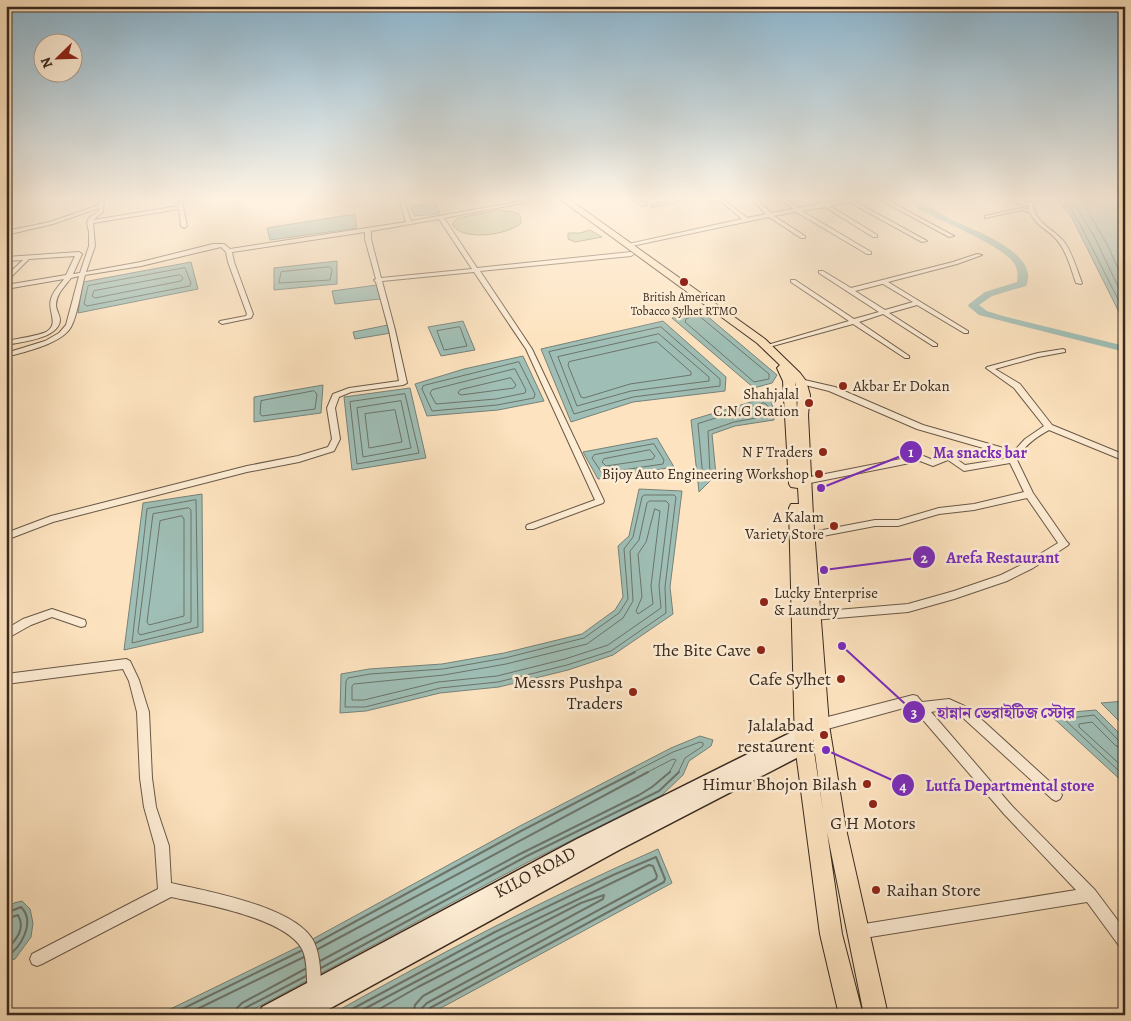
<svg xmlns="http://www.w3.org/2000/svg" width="1131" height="1021" font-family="Alegreya,'Noto Serif Bengali',serif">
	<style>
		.green { fill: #bdc494; stroke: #7a765a }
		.water { fill: #9fbeb5; stroke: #768279 }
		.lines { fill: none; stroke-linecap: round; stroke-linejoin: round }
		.shore-far1 { stroke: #6c746a; stroke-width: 1 }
		.shore { stroke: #6c746a; stroke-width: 2 }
		.river { fill: #9fbeb5; fill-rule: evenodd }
		.street-casing { stroke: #695847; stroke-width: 2 }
		.secondary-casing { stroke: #38291f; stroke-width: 3 }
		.primary-casing { stroke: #38291f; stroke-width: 2 }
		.street { fill: #feedd5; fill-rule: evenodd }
		.secondary { fill: #feedd5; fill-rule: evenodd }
		.primary { fill: #fde3bf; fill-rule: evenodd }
		.poi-dot { fill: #8f2418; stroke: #feedd5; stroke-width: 2 }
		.labels { text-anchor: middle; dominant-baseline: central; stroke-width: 5; stroke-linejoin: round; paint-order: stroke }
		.far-poi-label { font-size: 12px; fill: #38291f; stroke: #feedd5 }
		.poi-label { font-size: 15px; fill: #38291f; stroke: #feedd5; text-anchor: end }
		.near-poi-label { font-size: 18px; fill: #38291f; stroke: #feedd5; text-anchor: end }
		.near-street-label { font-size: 18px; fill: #38291f; stroke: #feedd5 }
		.leader { fill: none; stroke: #7b2cbf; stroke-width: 2 }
		.callout-dot { fill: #7b2cbf; stroke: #feedd5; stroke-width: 2 }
		.mark-label { font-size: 15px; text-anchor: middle; font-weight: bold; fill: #fff }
		.callout-label { font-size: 16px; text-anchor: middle; font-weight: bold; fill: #7b2cbf; stroke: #feedd5; stroke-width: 5; stroke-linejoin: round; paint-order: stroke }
	</style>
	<rect width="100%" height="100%" fill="#fde3bf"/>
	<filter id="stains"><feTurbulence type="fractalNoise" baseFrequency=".004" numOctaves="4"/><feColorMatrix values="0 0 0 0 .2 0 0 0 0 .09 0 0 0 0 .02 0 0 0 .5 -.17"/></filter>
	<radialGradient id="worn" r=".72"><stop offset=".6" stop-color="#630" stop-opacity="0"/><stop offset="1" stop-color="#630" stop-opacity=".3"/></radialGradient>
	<!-- green -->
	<path class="green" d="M499 210 514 212 520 215 521 223C509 235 461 242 452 224L458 218Z
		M590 230 602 237 575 242 568 239V233H580Z"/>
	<!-- water -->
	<path class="water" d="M1057 199H1125V324L1072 218Z
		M436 203 440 214 414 216 411 206Z
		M355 214 357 228 270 240 267 228Z
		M337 261V284L274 290V268Z
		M191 262 198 289 78 313 83 282Z
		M377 285 380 299 335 304 332 291Z
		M700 310 777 375 772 383 754 388 672 318Z
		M463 321 475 350 441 356 428 327Z
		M663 321 726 377 725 391 633 402 571 422 541 349Z
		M388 325 391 333 355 339 353 332Z
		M523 356 544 401 498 410 427 416 415 384 464 369Z
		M323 385 321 413 254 422V397Z
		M410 388 426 458 352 470 344 397Z
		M771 396 774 420 735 426 712 434 716 475 699 492 691 420Z
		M657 438 674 467 598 479 583 452Z
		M639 489 682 491 670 587 673 614 613 655 568 670 499 687 440 693 366 711 340 713 341 674 369 669 442 664 504 653 582 634 615 610 623 597 618 546 629 536Z
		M202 494 203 632 124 650 143 503Z
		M1125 701V727L1101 703Z
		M1096 710 1125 739V784L1049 714Z
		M700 736 713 740 711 746 689 761 683 775 662 795 530 861 243 1015H158L298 947 518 827 671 748Z
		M658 849 672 883 428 1015H330C437 955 546 898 658 849Z
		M22 901 30 909 33 923 31 937 15 959 6 962V909L14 903Z"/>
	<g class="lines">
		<!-- shore-far1 -->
		<path class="shore-far1" d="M1064 199 1081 226 1125 313
			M1071 199 1094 236 1125 301
			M1081 199 1108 246 1125 284
			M330 267 332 270 330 280 279 283 281 272Z
			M185 268 191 283 190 286 87 306 84 304 88 286Z
			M180 275 183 278 181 281 95 298 92 296 94 291Z
			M698 315 769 374V379L754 382 685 322 686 319Z
			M460 327 467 346 444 350 437 331Z
			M661 327 720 379V386L633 397 574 414 549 352Z
			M659 334 709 377V381L631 391 577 406 558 357Z
			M657 342 691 372V375L630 384 584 398 581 397 568 365 569 362Z
			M519 362 535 394 534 398 497 405 432 411 422 389 423 386Z
			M515 369 526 390 525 393 496 399 436 404 430 393 432 390Z
			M511 378 516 385 514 388 461 395 458 393 460 390Z
			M314 391 317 394 315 409 262 416 260 414 261 401Z
			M405 394 419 453 357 464 350 402Z
			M401 401 411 448 363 457 357 408Z
			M764 403 767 405V416L734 422 708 431 710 473 706 478H703L698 424Z
			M395 410 402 442 369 448 365 414Z
			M654 444 664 460 663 464 602 473 592 458 594 455Z
			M650 450 655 456 653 459 606 466 602 462 604 459Z
			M645 495H674L676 497 665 587 666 613 611 651 567 665 498 682 440 688 365 707H345L346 681 348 678 370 674 443 669 505 658 584 638 619 613 628 599 624 549 633 537 642 497Z
			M196 500 198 627 132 643 147 509Z
			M650 501H666L669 504 659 586 661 608 608 645 565 659 497 676 438 682 364 700H352V686L354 684 444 675 506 664 587 644 623 618 633 601 630 551 639 540 647 503Z
			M189 508 191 510V622L140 635 138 632 153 514Z
			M655 509 660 511 651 586 653 604 638 614 636 611 642 597 638 554 646 542Z
			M182 516 184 519V616L149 625 147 622 160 521Z
			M1125 748 1116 746 1092 722 1079 724V727L1125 769
			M632 773 673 752 700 742 703 743V746L685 758 678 773
			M646 773 673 759 676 760 669 773
			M1121 773 1064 719 1094 715 1119 741 1125 742"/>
		<!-- shore -->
		<path class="shore" d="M1120 772 1125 777
			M6 913 21 907C36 922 21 948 6 957
			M6 919 18 915C26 929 16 940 6 950
			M316 943 521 831 635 772
			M318 949 648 772
			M320 961 520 854 639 795 652 787 670 772
			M321 968 527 856 659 791 679 772
			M170 1015 301 951
			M185 1015 304 957
			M236 1015 237 1008 242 1003 305 969
			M242 1015 245 1008 306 976
			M341 1015 495 932 613 875 656 857 665 879 664 882 430 1008 427 1015
			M353 1015 500 937 649 865 653 866 657 876 656 879 427 1003 422 1008 421 1015
			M369 1015 418 987 581 903 604 895 603 899 423 996 415 1005 413 1015"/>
		<!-- river -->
		<path class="river" d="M907 199C922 199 938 213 952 220 973 230 1041 253 1026 286L992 296 979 305 987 311 1003 316 1125 346V352L979 315 968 306 969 304 985 292 1017 282C1018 275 1018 270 1014 263 1000 244 942 222 918 209Z"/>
		<!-- street casing -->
		<g class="street-casing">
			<path id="street" d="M17 199V200L6 202V200Z
				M100 199H104L103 212 93 220 179 206 180 199H184L183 207 187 226 184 228 181 226 179 209 93 223 95 246 86 272 141 262 213 244H224L230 249 406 222 399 199H403L411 221 534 199H544L444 218 477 268 631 252 634 254 631 256 480 271 532 349 604 501 603 503 533 529H527L526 527 527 525 595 500 526 349 474 272 382 281 395 330 407 383 403 385 351 392 339 397 335 408 340 439 334 451 299 462 247 472 53 522 6 540V533L51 516 247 466 298 456 328 447 332 439 327 408 333 394 349 388 399 381 389 330 376 282 374 280 376 279 365 239V232L232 252 234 262 253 314 251 318 222 324 219 322 220 321 246 316 247 314 228 262 226 252 221 247 141 266 85 275C81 289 78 313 72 325 65 343 24 352 6 357V353L45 341 59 333 66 325 79 276 71 278C65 286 56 294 56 305 56 310 60 315 60 320 59 339 20 342 6 345V341C16 339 38 336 46 332 60 324 47 311 51 299 53 291 60 285 64 279L6 289V285L66 275 75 256 29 259 6 282V276L23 260 6 261V257L79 252 82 254 73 274 80 273 89 246V232L87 222 89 218 99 211V208L53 224 6 235V231L50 222 99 205ZM439 219 472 269 381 278 371 239V231Z
				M631 199H637L647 205 643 206Z
				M676 199H684L653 207 651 206Z
				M751 199H756L771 213 793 209 781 199H786L798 208 821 204 814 199H819L826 203 846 199H861L854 201 927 241 922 242 849 202 830 206 877 235V237H873L825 207 802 211 871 252V254H867L796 212 774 216 805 236V238H801L769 217 627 247 624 245 742 219 723 203V202L725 201 747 218 766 214Z
				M879 199H885L954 236 949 237Z
				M1004 199H1012L1030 203 1034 199H1039L1033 205C1037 226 1054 228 1065 243 1073 255 1077 270 1082 283L1081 284 1076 283C1071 269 1067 252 1057 240 1048 229 1035 226 1030 212L1021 210 985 218V216L1021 208 1029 209V206Z
				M977 254 982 255 957 264 888 282 968 331V333H964L917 305 889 313 937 344V346H933L883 314 859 322 909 356V358H905L853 324 769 347 767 348 764 346 849 321 791 282V280H795L854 319 879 312 819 273V271H823L851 288 953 262ZM882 284H883L913 302 885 310 855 291Z
				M1063 349 1065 350V352L1038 357 995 369 1020 384 1052 425 1125 455V461L1049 430C1036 437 1023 446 1017 460L1033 493 1067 542 1069 544 1067 546 1033 568 1007 581 954 599 908 612 813 620 809 619 808 616 809 613 813 612 908 604 954 591 1001 575 1027 562 1058 543 1027 498 974 510 939 514 898 526H875L807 539 804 538 802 536 804 534 807 533 875 520H898L939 508 974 504 1024 492 1010 463 964 471 948 460 933 466 920 461 805 484 802 483 801 481 802 479 805 478 921 455 933 460 949 454 965 465 1010 458 1011 456 917 429 829 391 797 383V379H800L835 387 923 425 1014 451 1025 439 1044 426 1014 388 986 368 987 367 1038 353Z
				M52 609 85 620 86 623 85 626 81 627 52 617 31 625 6 639V629L23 619Z
				M126 659 130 661 139 680 149 712 152 778 156 807 169 846 171 883C207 891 297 907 314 942 321 957 320 975 322 991L320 996 315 998 310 996 308 991C306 978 308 960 302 949 285 918 204 904 171 897L42 964 37 966 32 964 30 959 32 954 158 889 155 846 144 807 140 778 137 712 129 681 123 669 6 684V674Z
				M913 695 917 696 922 702 949 699 969 708 1060 791 1062 795 1060 799 1056 801 1052 799 961 716 948 709 931 712 1012 806 1095 890 1125 930V949L1120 947 1087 902 858 939 853 937 851 932 853 927 858 925 1076 890 1004 814 911 706 820 731 816 729 814 725 816 721 820 719Z"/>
		</g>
		<!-- secondary casing -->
		<g class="secondary-casing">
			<path id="secondary" d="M804 726 810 728 812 734 810 739 812 745 810 751 619 850 318 1015H259L262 1007 577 839Z"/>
		</g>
		<!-- primary casing -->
		<g class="primary-casing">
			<path id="primary" d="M560 199H569L765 339 800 373 806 381 810 395 808 415 813 516 829 725 846 829 888 1015H864L827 832 842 934 863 1015H839L820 934 795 745 789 508 791 504H799L798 488 791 487 789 484 783 381 777 368 780 365 757 343ZM795 382 798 395 797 409ZM813 739 823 811 813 745Z"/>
		</g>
		<!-- street -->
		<use href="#street" class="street"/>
		<!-- secondary -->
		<use href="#secondary" class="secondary"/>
		<!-- primary -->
		<use href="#primary" class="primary"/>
	</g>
	<!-- sky -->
	<linearGradient id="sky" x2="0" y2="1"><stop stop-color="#8bb8d4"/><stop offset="0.58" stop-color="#fef2e2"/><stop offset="1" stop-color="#fef2e2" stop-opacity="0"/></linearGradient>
	<rect width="1131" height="342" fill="url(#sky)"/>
	<!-- markers -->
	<g class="poi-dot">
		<circle cx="684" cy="282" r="5"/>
		<circle cx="843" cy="386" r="5"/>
		<circle cx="809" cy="403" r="5"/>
		<circle cx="823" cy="452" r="5"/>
		<circle cx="819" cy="474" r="5"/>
		<circle cx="834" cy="526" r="5"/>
		<circle cx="764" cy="602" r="5"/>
		<circle cx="761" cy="650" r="5"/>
		<circle cx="841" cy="679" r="5"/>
		<circle cx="633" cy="692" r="5"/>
		<circle cx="824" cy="735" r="5"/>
		<circle cx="867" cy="784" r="5"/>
		<circle cx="873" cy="804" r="5"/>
		<circle cx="876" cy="890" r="5"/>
	</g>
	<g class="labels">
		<!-- far-poi labels -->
		<g class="far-poi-label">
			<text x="684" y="297">British American<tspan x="684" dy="14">Tobacco Sylhet RTMO</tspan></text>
		</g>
		<!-- poi labels -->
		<g class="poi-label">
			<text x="853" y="386" text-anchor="start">Akbar Er Dokan</text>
			<text x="799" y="394">Shahjalal<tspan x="799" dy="17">C.N.G Station</tspan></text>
			<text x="813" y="452">N F Traders</text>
			<text x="809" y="474">Bijoy Auto Engineering Workshop</text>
			<text x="824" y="517">A Kalam<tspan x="824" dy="17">Variety Store</tspan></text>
			<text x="774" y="593" text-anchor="start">Lucky Enterprise<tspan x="774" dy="17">&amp; Laundry</tspan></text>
		</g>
		<!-- near-poi labels -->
		<g class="near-poi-label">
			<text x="751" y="650">The Bite Cave</text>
			<text x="831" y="679">Cafe Sylhet</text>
			<text x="623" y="682">Messrs Pushpa<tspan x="623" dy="21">Traders</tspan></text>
			<text x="814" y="725">Jalalabad<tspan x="814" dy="21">restaurent</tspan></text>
			<text x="857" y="784">Himur Bhojon Bilash</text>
			<text x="873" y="823" text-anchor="middle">G H Motors</text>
			<text x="886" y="890" text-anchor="start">Raihan Store</text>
		</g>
		<!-- near-street labels -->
		<g class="near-street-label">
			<text transform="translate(535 872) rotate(-28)">KILO ROAD</text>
		</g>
	</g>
	<!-- callouts -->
	<path class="leader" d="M821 488L911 452M824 570L924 557M842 646L914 712M826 750L903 785"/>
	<g class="callout-dot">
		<circle cx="821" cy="488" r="5"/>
		<circle cx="824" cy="570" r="5"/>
		<circle cx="842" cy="646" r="5"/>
		<circle cx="826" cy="750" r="5"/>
		<circle cx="911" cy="452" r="12"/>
		<circle cx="924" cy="557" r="12"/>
		<circle cx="914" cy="712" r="12"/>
		<circle cx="903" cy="785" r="12"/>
	</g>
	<g class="mark-label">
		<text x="911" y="457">1</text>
		<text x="924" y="563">2</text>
		<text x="914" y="718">3</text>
		<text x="903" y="791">4</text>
	</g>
	<g class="callout-label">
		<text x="980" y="458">Ma snacks bar</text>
		<text x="1003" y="563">Arefa Restaurant</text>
		<text x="1006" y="718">হান্নান ভেরাইটিজ স্টোর</text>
		<text x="1010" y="791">Lutfa Departmental store</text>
	</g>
	<!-- margin -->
	<rect width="1131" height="1021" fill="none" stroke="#fde3bf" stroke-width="25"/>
	<rect x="8" y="8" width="1116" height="1006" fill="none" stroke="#38291f" stroke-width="2.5"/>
	<rect x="12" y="12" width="1106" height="996" fill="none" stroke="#38291f"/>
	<!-- north arrow -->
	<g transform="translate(58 58) rotate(247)"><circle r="24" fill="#feedd5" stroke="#af9f8c"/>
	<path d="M0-4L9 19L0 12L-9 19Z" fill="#8f2418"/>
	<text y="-8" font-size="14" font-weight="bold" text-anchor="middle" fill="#38291f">N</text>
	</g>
	<rect width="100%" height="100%" filter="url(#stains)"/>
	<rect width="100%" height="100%" fill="url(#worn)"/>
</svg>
